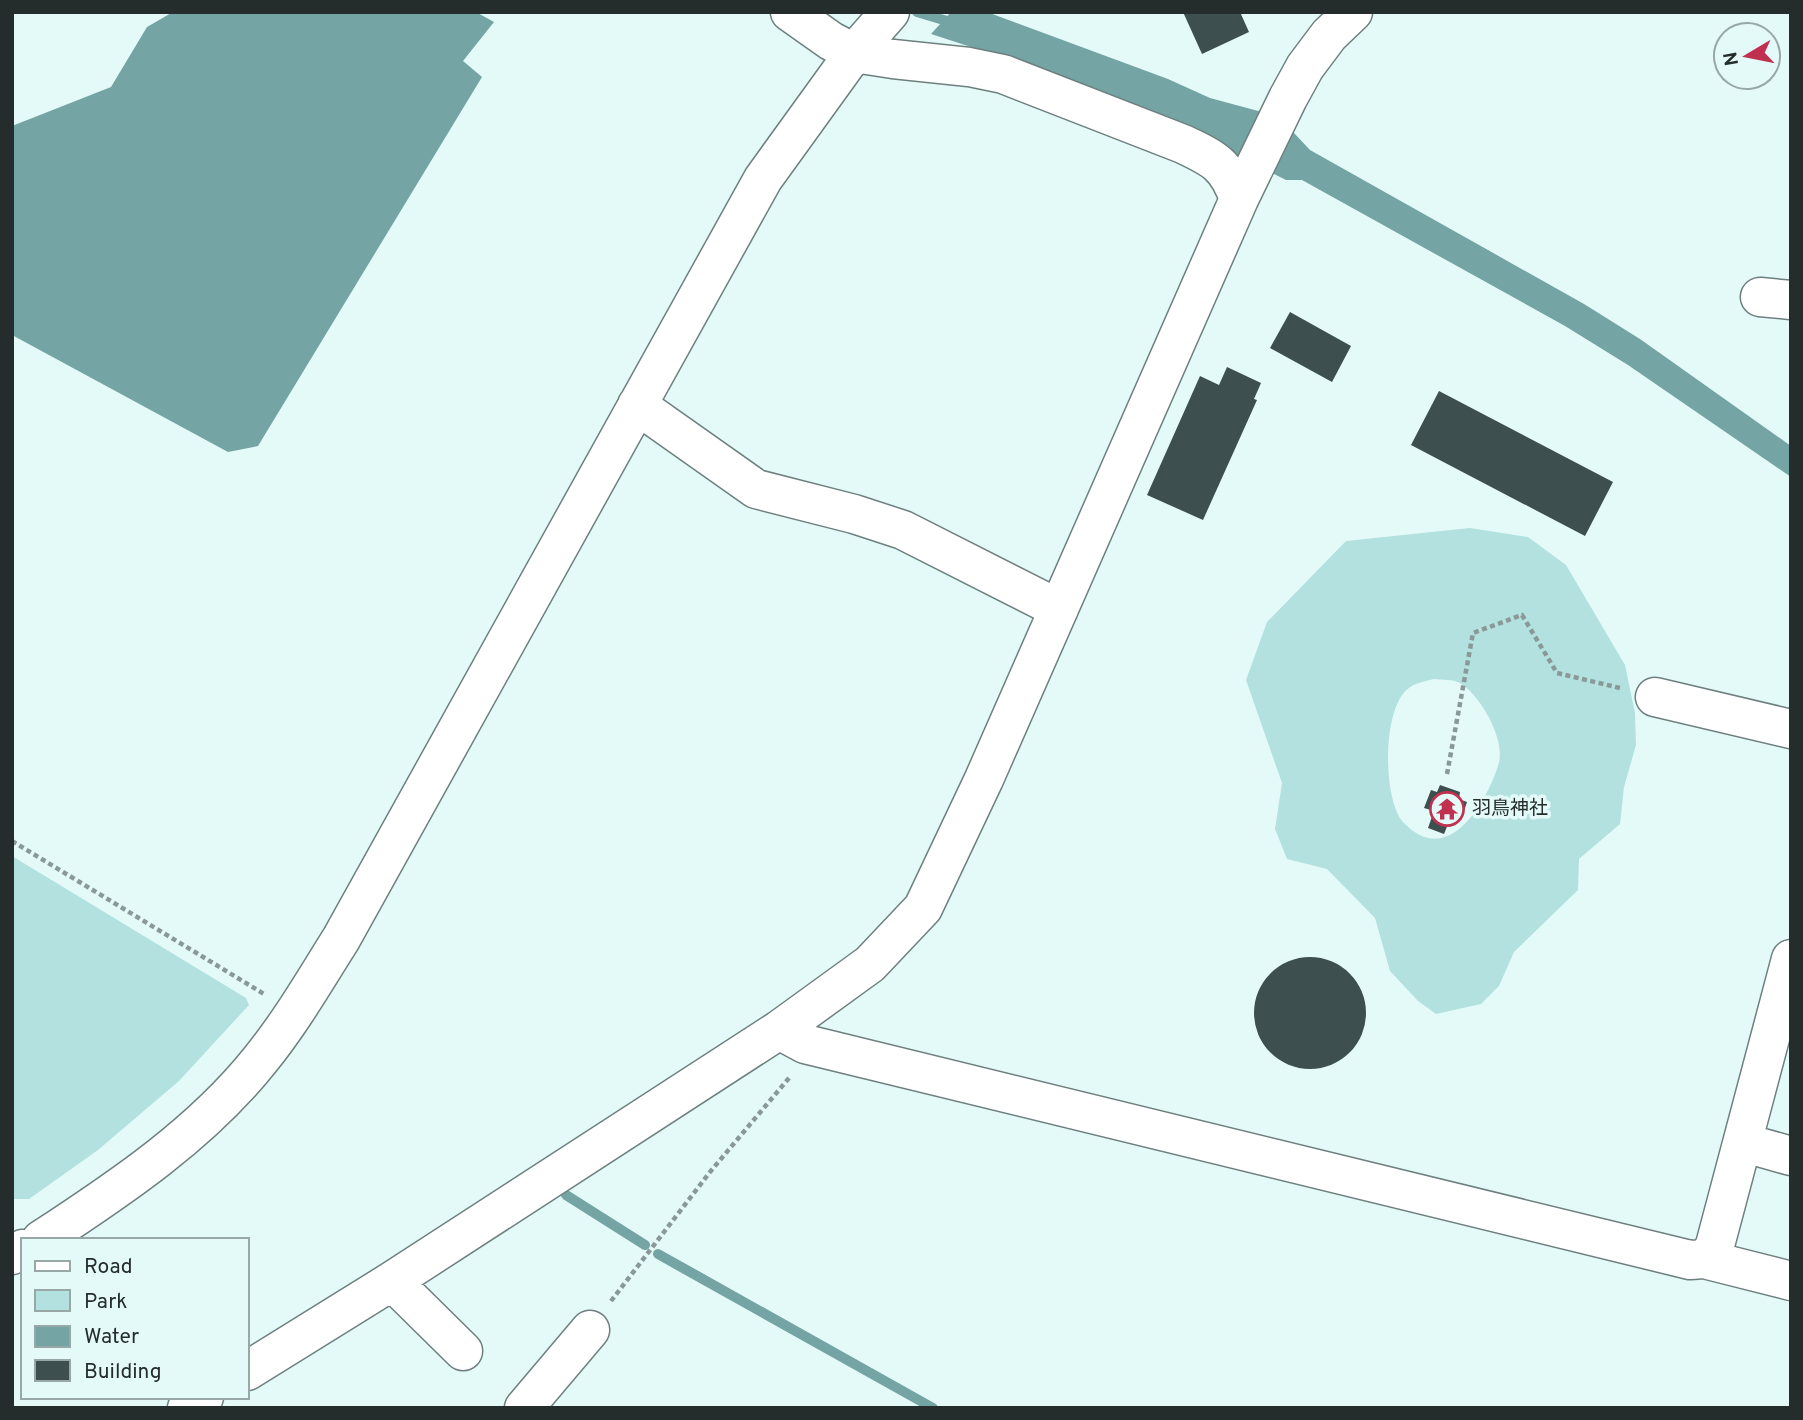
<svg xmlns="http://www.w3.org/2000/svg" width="1803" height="1420" font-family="Overpass,'Noto Sans JP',sans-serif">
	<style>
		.green { fill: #b2e1df; fill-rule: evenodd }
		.water { fill: #74a4a3 }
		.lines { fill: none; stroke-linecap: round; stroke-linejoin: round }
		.stream { stroke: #74a4a3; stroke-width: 10 }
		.building { fill: #3d4f4e }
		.minor-casing { stroke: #6d807f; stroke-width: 41 }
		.path { stroke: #899998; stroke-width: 4.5; stroke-dasharray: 5 3.5; stroke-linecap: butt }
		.minor { stroke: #fff; stroke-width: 38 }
		.labels { text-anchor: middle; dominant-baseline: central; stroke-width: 7; stroke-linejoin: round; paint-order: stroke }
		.poi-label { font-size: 19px; fill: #242c2c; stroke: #e4faf9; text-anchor: start }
	</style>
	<rect width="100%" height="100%" fill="#e4faf9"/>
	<!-- green -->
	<path class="green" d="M1470 528 1528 537 1566 565 1625 665 1635 713 1636 745 1624 787 1620 824 1579 859 1578 890 1514 952 1499 986 1481 1004 1436 1014 1418 1001 1390 971 1375 918 1327 869 1287 859 1275 829 1282 783 1246 680 1267 622 1346 541ZM1434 679C1441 680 1453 679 1460 683 1481 696 1507 741 1498 766 1486 803 1448 869 1404 823 1382 801 1382 706 1409 688 1415 683 1426 681 1434 679Z
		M12 856 246 998 249 1005 179 1081 98 1150 29 1199H12Z"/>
	<!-- water -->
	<path class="water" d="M173 12H476L494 22 463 61 482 77 258 446 228 452 12 335V126L111 87 147 27Z
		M951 12H987L1168 79 1210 98 1262 112 1294 133 1310 150 1584 304 1640 339 1791 446V477L1628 365 1565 326 1302 180H1286L1213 143 1054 74 931 34Z"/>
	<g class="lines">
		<!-- stream -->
		<path class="stream" d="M917 12 957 24
			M566 1195 645 1245
			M658 1254 933 1408"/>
	</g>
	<!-- building -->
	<path class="building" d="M1183 12H1240L1249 32 1202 54Z
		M1290 312 1351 346 1332 382 1270 348Z
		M1227 367 1261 383 1254 399 1257 400 1203 520 1147 495 1200 376 1219 385Z
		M1439 391 1613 482 1585 536 1411 445Z
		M1440 785 1460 792 1459 799 1467 802 1461 820 1451 817 1444 834 1428 828 1434 811 1424 808 1431 790 1437 792Z
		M1254 1013a56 56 0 1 1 112 0a56 56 0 1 1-112 0Z"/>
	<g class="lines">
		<!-- minor casing -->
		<g class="minor-casing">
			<path id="minor" d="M790 12 831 41 854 53 893 59 969 67 1003 74 1183 144C1215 159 1227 165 1239 199
				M1760 297 1791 300
				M637 405 756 489 854 514 903 530 1059 609
				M1655 697 1791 729
				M779 1030 805 1044 1690 1260 1704 1259 1714 1249 1791 959
				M1759 1147 1791 1156
				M41 1240C119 1189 201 1134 260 1060 291 1022 315 980 341 939L763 179 854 53 890 12
				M12 1255 23 1249
				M1704 1259 1791 1281
				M392 1281 463 1351
				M247 1371 392 1281 779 1030 870 964 923 908 984 779 1239 199 1288 98 1305 67 1329 35 1353 12
				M187 1408 204 1397
				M524 1408 590 1330"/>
		</g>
		<!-- path -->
		<path class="path" d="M1447 774 1473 633 1522 615 1557 673 1620 688
			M12 841 264 994
			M611 1301 710 1172 789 1078"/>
		<!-- minor -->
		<use href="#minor" class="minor"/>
	</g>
	<!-- icons -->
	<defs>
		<g id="temple-ring" transform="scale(1.75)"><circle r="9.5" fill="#e4faf9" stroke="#c0304f" stroke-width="1.5"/><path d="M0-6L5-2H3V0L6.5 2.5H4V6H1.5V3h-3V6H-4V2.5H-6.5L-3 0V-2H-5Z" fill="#c0304f"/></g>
	</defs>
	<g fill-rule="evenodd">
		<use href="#temple-ring" x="1447" y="809"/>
	</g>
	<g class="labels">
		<!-- poi labels -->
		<g class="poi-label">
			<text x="1472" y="809">羽鳥神社</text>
		</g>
	</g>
	<!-- border -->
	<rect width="1803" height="1420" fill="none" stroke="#242c2c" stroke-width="28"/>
	<!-- legend -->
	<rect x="21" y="1238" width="228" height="161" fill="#e4faf9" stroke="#97a8a7" stroke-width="2"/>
	<rect x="35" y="1261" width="35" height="10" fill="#ffffff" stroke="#97a8a7" stroke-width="2"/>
	<text x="84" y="1273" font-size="21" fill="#242c2c">Road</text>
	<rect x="35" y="1290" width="35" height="21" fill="#b2e1df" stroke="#97a8a7" stroke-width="2"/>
	<text x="84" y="1308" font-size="21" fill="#242c2c">Park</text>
	<rect x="35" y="1326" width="35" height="21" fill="#74a4a3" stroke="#97a8a7" stroke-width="2"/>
	<text x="84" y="1343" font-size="21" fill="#242c2c">Water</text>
	<rect x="35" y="1360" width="35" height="21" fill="#3d4f4e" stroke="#97a8a7" stroke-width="2"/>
	<text x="84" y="1378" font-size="21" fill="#242c2c">Building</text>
	<!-- north arrow -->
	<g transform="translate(1747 56) rotate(260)"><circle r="33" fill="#e4faf9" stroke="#97a8a7" stroke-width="2"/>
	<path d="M0-5L12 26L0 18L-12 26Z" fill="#c0304f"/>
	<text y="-10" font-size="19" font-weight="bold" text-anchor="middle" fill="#242c2c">N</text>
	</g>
</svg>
